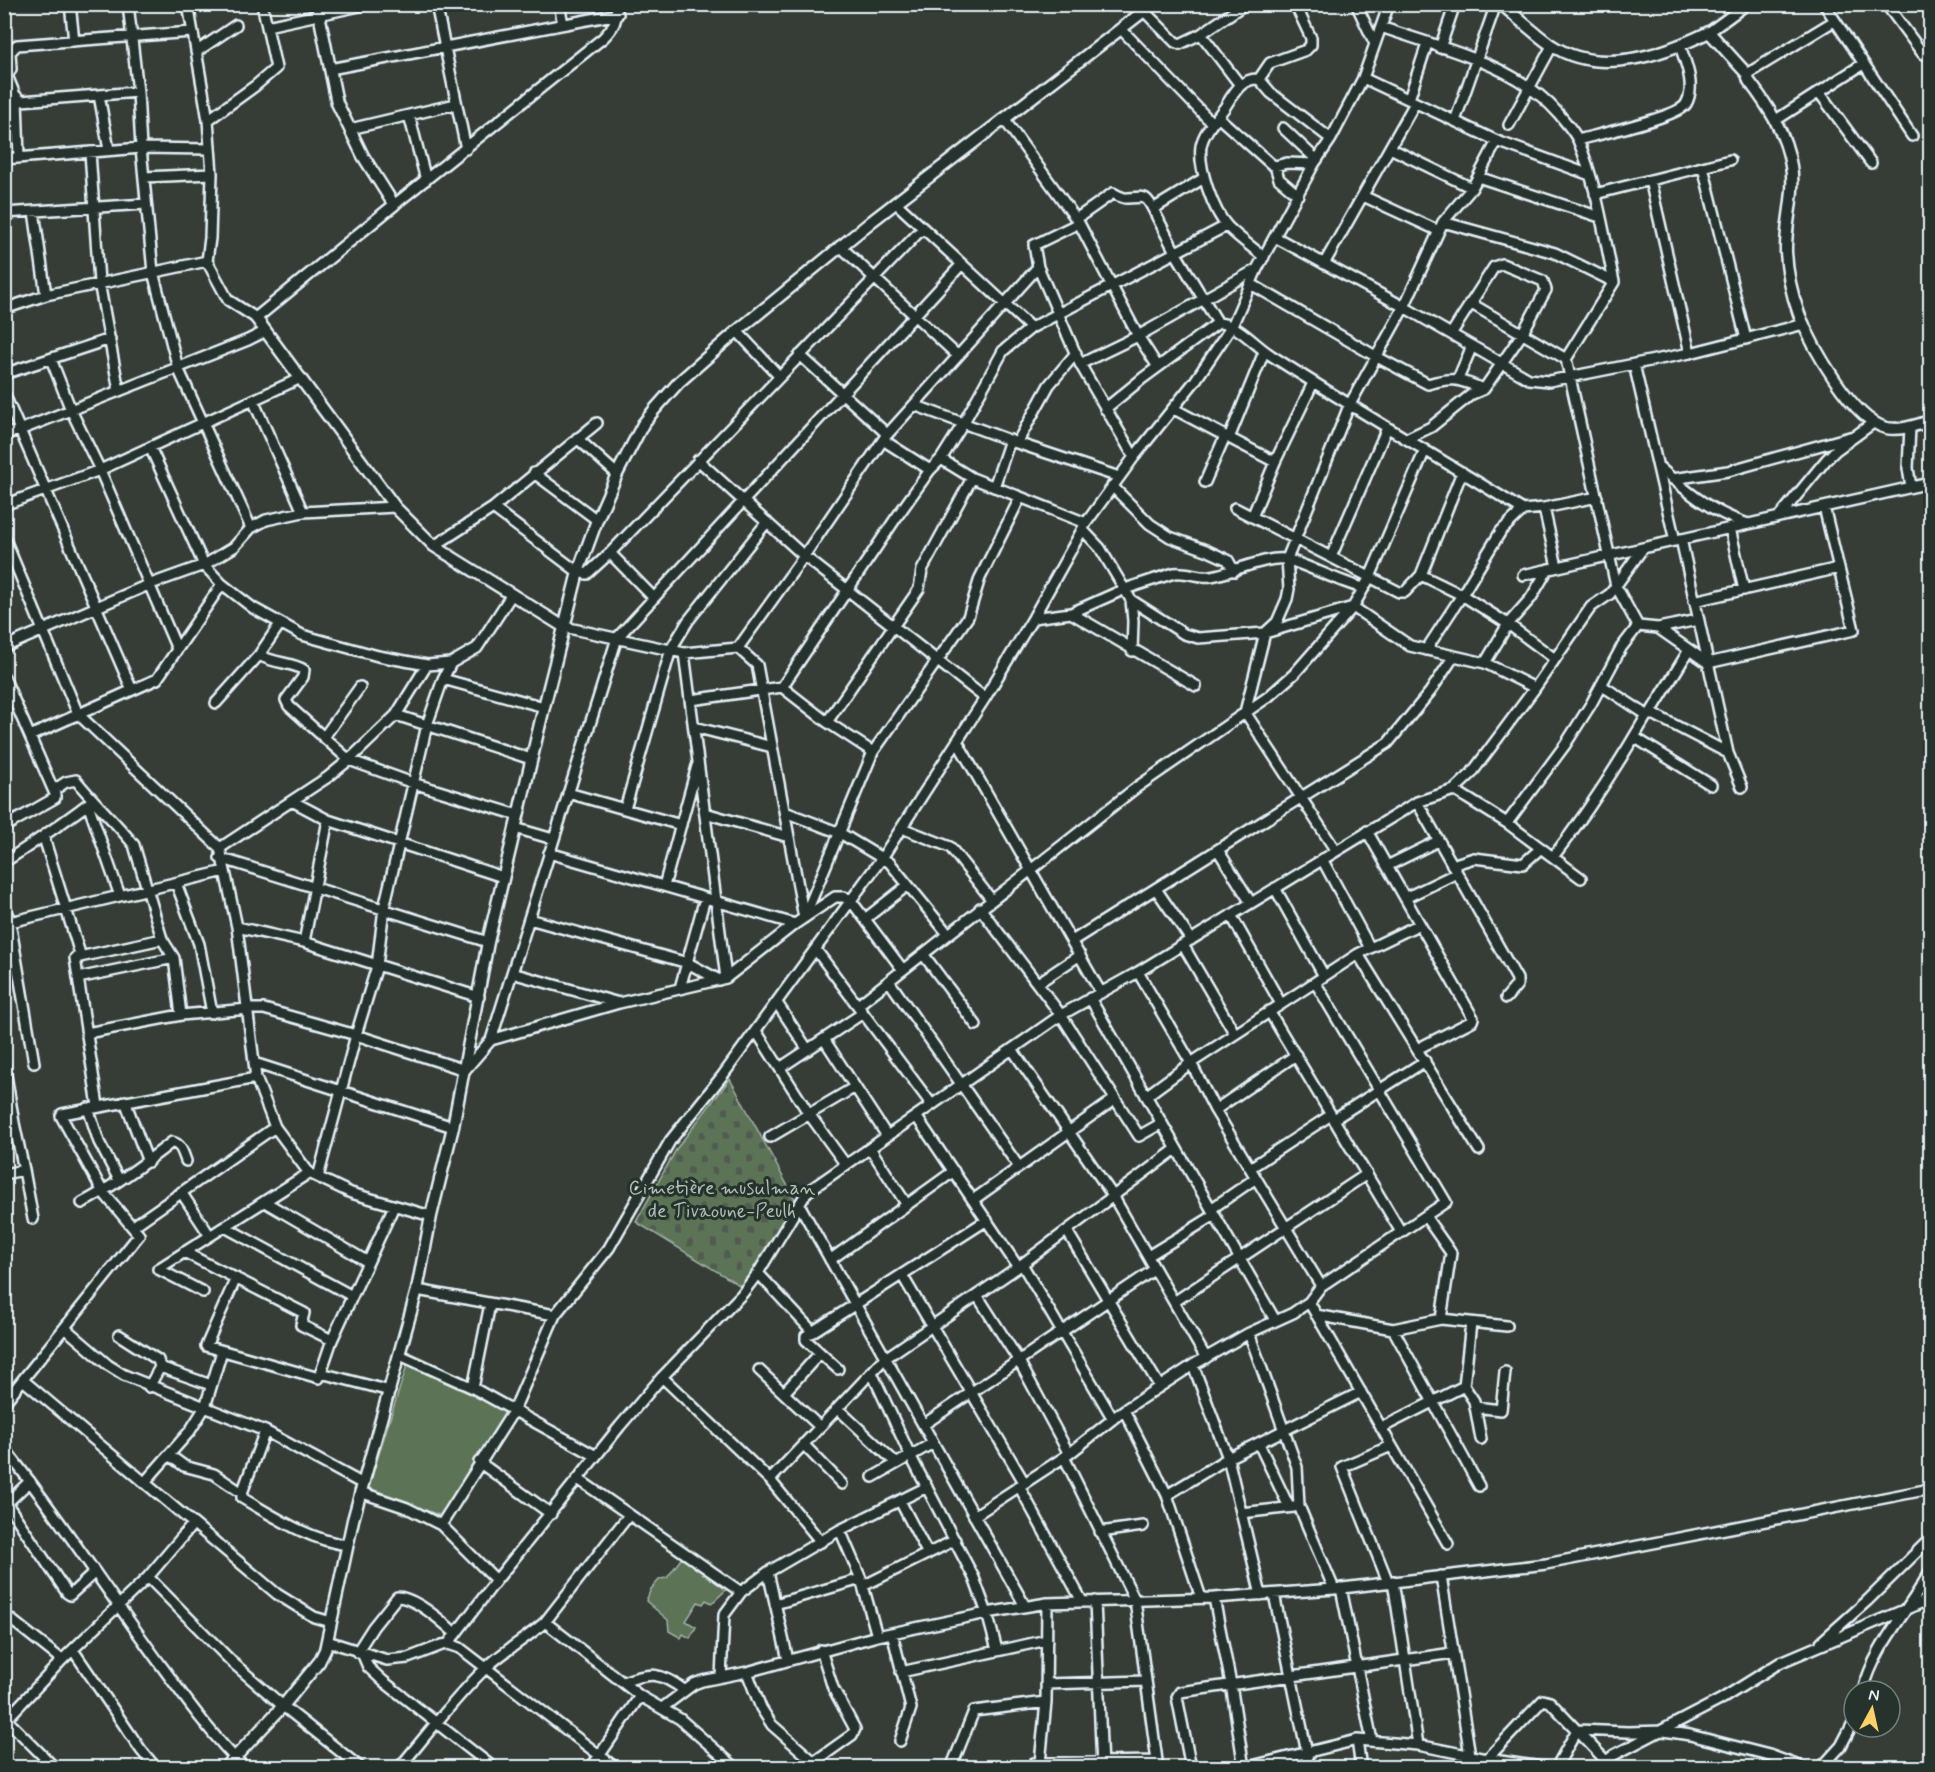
<svg xmlns="http://www.w3.org/2000/svg" width="1935" height="1772" font-family="Mynerve,sans-serif">
	<style>
		.green { fill: #5d7357; stroke: #a2b2a8; stroke-width: 1.5 }
		.cemetery { fill: url(#cemetery-stones); stroke: #a2b2a8; stroke-width: 1.5 }
		.lines { fill: none; stroke-linecap: round; stroke-linejoin: round }
		.minor-casing { stroke: #e8f1f8; stroke-width: 14 }
		.tertiary-casing { stroke: #e8f1f8; stroke-width: 15 }
		.minor { stroke: #26332d; stroke-width: 9 }
		.tertiary { stroke: #26332d; stroke-width: 10 }
		.labels { text-anchor: middle; dominant-baseline: central; stroke-width: 6; stroke-linejoin: round; paint-order: stroke }
		.park-label { font-size: 20px; fill: #b0bfb8; stroke: #26332d }
	</style>
	<defs>
		<pattern id="cemetery-stones" width="16" height="16" patternUnits="userSpaceOnUse" patternTransform="scale(1.5)"><rect width="16" height="16" fill="#5d7357"/><path d="M2 7V4a2 2 0 0 1 4 0v3zM10 15v-3a2 2 0 0 1 4 0v3z" fill="#505b50"/></pattern>
	</defs>
	<rect width="100%" height="100%" fill="#353d36"/>
	<filter id="ink" filterUnits="userSpaceOnUse"><feTurbulence type="fractalNoise" baseFrequency=".0167" numOctaves="2"/><feDisplacementMap in="SourceGraphic" scale="12" xChannelSelector="R" yChannelSelector="G"/><feConvolveMatrix kernelMatrix="1 2 1 2 8 2 1 2 1" color-interpolation-filters="sRGB"/></filter>
	<g filter="url(#ink)">
		<!-- green -->
		<path class="green" d="M408 1362 508 1409 441 1516 368 1488Z
			M683 1556 728 1588 712 1603 706 1600 703 1604 698 1602 686 1621 696 1627 690 1638 683 1634 681 1638 669 1631 668 1620 646 1601 651 1589 660 1579 667 1578Z"/>
		<!-- cemetery -->
		<path class="cemetery" d="M730 1079 797 1203 744 1288 636 1222 677 1148Z"/>
		<g class="lines">
			<!-- minor casing -->
			<g class="minor-casing">
				<path id="minor" d="M70 4 74 41
					M128 4 138 92 141 148 153 272 178 368 251 528
					M188 4 208 120 212 174 210 238 207 261 228 300 256 318
					M436 4 466 149
					M559 4 563 24
					M1356 4 1375 44
					M1824 4 1912 136
					M1886 4 1923 54
					M1144 11 1175 42 1180 44 1201 34 1245 4
					M267 26 369 4
					M1381 27C1443 49 1515 63 1559 114 1566 123 1573 130 1578 140 1597 185 1604 235 1614 282L1566 359 1616 586 1638 626
					M1121 29 1212 123
					M1709 32 1747 4
					M1201 34 1240 85
					M1440 48 1455 4
					M196 52 236 25
					M330 69 618 14
					M1747 74 1834 21
					M8 78 15 95 21 101 138 92
					M1363 78 1497 141 1590 175
					M1259 79 1270 63 1306 50 1311 45V38L1295 4
					M4 82 11 69 10 52 17 45 192 32
					M1819 92 1871 163
					M99 95 109 150
					M17 99 19 158
					M1409 99 1427 44
					M409 115 426 180
					M1218 117 1271 164 1275 166 1287 163 1314 164
					M1004 119 1079 223 1138 336 1158 367
					M208 120 255 86 276 68 262 4
					M1776 120 1863 64
					M1455 121 1496 4
					M1509 125 1552 46
					M1283 128 1317 160
					M350 129 456 104
					M1578 140C1596 135 1678 117 1686 104 1696 87 1686 63 1680 46
					M1390 148 1472 188
					M90 152 99 282 119 391
					M4 159 141 148 209 149
					M1275 166 1279 179 1298 195
					M1703 167 1746 339
					M144 177 212 174
					M1478 177 1600 217
					M1204 178 1153 209 1175 252 1218 323
					M1650 180 1690 353
					M1595 194 1730 160
					M1363 196 1439 231
					M896 203 1031 328
					M394 205 603 38C613 28 619 19 616 4
					M34 211 46 295
					M4 213 146 204
					M1076 219 1113 193C1117 195 1123 199 1128 198 1143 198 1145 193 1153 209
					M1443 222 1555 253 1614 282
					M1079 223 1034 245 1038 267 1080 364 1134 457
					M1275 237 1404 307 1529 379 1549 381 1690 353 1804 324
					M840 246 958 356
					M1264 257C1252 247 1239 238 1228 227 1213 211 1198 168 1201 146 1204 131 1217 118 1225 107 1234 93 1241 78 1259 79L1271 93 1331 139
					M1324 264 1415 103
					M1251 284 1377 357 1428 384C1455 376 1459 380 1484 389
					M1470 303 1566 359
					M4 309 46 295 207 261
					M737 331 779 376
					M800 355 887 434
					M51 359 71 410 100 470 177 649
					M1080 364 1138 336 1257 269
					M1634 364 1675 541
					M4 374 110 339
					M1458 379 1472 346
					M4 393 132 690
					M253 400 303 512
					M914 405 1017 443 1119 477
					M1105 409 1143 378 1218 323C1239 324 1254 345 1272 356 1354 409 1440 458 1523 510
					M1174 409 1229 438 1264 352
					M1910 427 1908 468 1911 487
					M4 434 20 430 248 340 266 331
					M577 438 617 474
					M1229 438 1275 462
					M1406 439 1431 427 1472 394 1484 389 1522 334 1546 290 1543 281 1502 264 1494 267 1451 334
					M883 440 930 470
					M1017 443 1049 385 1076 353
					M941 459 972 478 1086 523
					M698 460 804 556 985 698
					M1658 466C1687 492 1711 512 1748 524
					M534 473 597 520
					M1672 479 1728 471 1857 435
					M1205 482 1225 436
					M1112 486 1150 524 1170 537 1206 550 1228 560 1234 571
					M994 487 1010 440
					M4 505 100 470 301 378
					M493 508 578 572 587 574 610 553 923 228
					M1235 508 1399 592H1405L1421 575 1462 472
					M1544 508 1557 567
					M1252 517 1275 462 1313 383
					M1779 517 1826 460 1836 450 1873 423
					M1730 528 1744 590
					M1083 530 1100 548 1131 600 1133 621 1132 651
					M4 537 78 714 220 848 237 927 256 1078 275 1127 309 1173 351 1193 431 1216
					M1681 539 1728 753 1742 787
					M434 546 493 508 597 423
					M610 553 653 597
					M1331 557 1387 428
					M1421 575 1462 595 1501 531 1523 510 1544 508 1597 497
					M1523 575 1930 483
					M222 584 253 608 302 635 378 656 427 665 451 663
					M1131 600 1184 634 1198 638 1265 633 1353 607
					M1694 601 1839 568
					M1353 607 1410 646 1485 663 1535 688
					M1071 613 1196 686
					M1033 618 1071 613 1125 589 1174 573C1187 571 1199 578 1211 576 1233 573 1268 554 1289 560 1314 568 1337 581 1363 588
					M1638 626 1658 628 1698 620
					M564 627 684 653 738 648 757 665 804 918 873 752 968 617 980 578 1020 498
					M1658 628 1708 663 1854 630 1824 507
					M4 647 148 585 204 565 234 547 251 528 266 520 303 512 395 507
					M738 648 804 556 885 437 1038 267
					M1426 650 1462 595 1508 624 1531 598 1548 569
					M684 653 726 978
					M259 655C275 664 291 662 304 670L303 677 286 700 289 706 349 760 413 783 518 815
					M1485 663 1508 624 1555 659
					M4 677 55 794V798L4 827
					M443 679 544 707
					M1601 685 1647 715H1655L1728 753
					M782 687 896 518 930 470 941 459 963 424 1003 351 1031 328 1226 226
					M691 700 782 687 827 722 873 752
					M216 703 259 655 280 624
					M1650 714 1689 650
					M396 715 531 759
					M827 722 919 589 922 570 972 478
					M694 727 772 747
					M30 736 157 679 222 584 204 565 150 447
					M324 737 360 687
					M1634 737 1711 785
					M957 741 1101 993
					M54 790 66 782 76 780C94 803 116 822 134 845L162 939 174 958 181 1015
					M1454 790 1507 823 1581 878
					M568 793 681 825
					M292 801 328 820 503 877
					M1417 802 1517 979V985L1506 998
					M88 804 120 896
					M4 808 11 823
					M625 809 671 649 688 621 767 522
					M785 812 840 833 890 863 948 934
					M705 813 789 837
					M1507 823 1565 745 1591 704 1621 648 1638 626
					M515 828 553 839
					M902 828 950 847 991 899
					M1367 831 1473 1018 1472 1021 1417 1049
					M44 838 81 957
					M220 848 328 777 349 760 396 715 427 665
					M1218 850 1251 903
					M1336 851 1245 712 1265 633 1277 622 1287 599 1289 589 1287 559 1349 406 1404 307 1443 222 1472 188 1497 141
					M549 853 795 924
					M1553 857C1588 812 1618 765 1647 715
					M220 858 488 942
					M1322 859 1370 948
					M4 862C35 843 63 822 92 801
					M1452 865 1474 858 1523 864 1541 848
					M1387 866 1438 841
					M176 883 199 944 212 1013
					M664 886 697 766
					M1275 888 1324 976
					M1156 889 1191 940
					M1405 898 1457 873
					M4 901 10 922 34 1063
					M980 908 1061 1015 1139 1136 1162 1123
					M1231 915 1281 1004
					M529 919 688 963 719 980
					M865 919 908 885
					M10 922 225 871
					M237 927 304 942 479 997
					M1072 941 1388 743 1430 692 1454 656
					M304 942 328 820
					M1183 945 1235 1034
					M816 950 932 1105
					M923 954 976 1025
					M1358 954 1479 1150
					M1138 972 1191 1063 1215 1110 1321 1286
					M512 973 619 1003
					M78 978 174 958
					M889 981 1019 1167
					M1038 983 1080 955
					M680 988 705 898
					M1090 998 1275 1320
					M777 1003 808 1050
					M858 1005 1137 787 1268 697 1294 674 1353 607 1370 577 1425 450
					M1269 1011 1401 1232
					M756 1031 809 1114 846 1165
					M87 1033 181 1015 248 1009H264L356 1035 465 1070 491 1040 617 638 962 264
					M824 1039 887 1136
					M491 1040 619 1003 726 978 795 924 835 897H844L852 902 903 970
					M1012 1049 1113 1196 1206 1358
					M4 1063 14 1123 24 1170
					M254 1063 453 1127
					M780 1068 863 1013
					M1146 1096 1191 1063 1358 954 1420 924
					M125 1101 148 1162
					M98 1106 75 958 162 939
					M88 1108 99 1142 119 1180
					M1215 1110 1296 1055
					M916 1116 1018 1267
					M1334 1119 1425 1061
					M770 1137 855 1087
					M870 1148 907 1205
					M1250 1168 1331 1115
					M4 1174 24 1170 33 1219
					M318 1177 356 1035 377 966 384 908 427 725 443 679 451 663 477 648 512 594
					M181 1192 210 1236
					M973 1200 1115 1099
					M265 1202 368 1262
					M82 1203C114 1186 143 1165 172 1142 181 1144 183 1153 186 1161
					M800 1206 1025 1606
					M1211 1209 1256 1178
					M1425 1216 1451 1253 1441 1319
					M132 1227 275 1127
					M225 1227 352 1296
					M1067 1231 1160 1387
					M184 1252 304 1313 301 1325 332 1340
					M1148 1256 1215 1215
					M830 1260 954 1171
					M1022 1264 1113 1419
					M158 1269 309 1173
					M158 1269 203 1292
					M758 1273 813 1332
					M902 1275 1024 1482
					M236 1278 206 1346 319 1378 332 1340 394 1206
					M417 1290 555 1315
					M977 1295 1019 1361 1069 1454
					M1174 1302 1367 1174
					M1309 1302 1448 1544
					M1316 1315 1393 1329 1441 1319 1507 1326
					M1471 1323 1464 1386 1474 1401 1481 1439
					M65 1328 108 1365 124 1375 265 1431 363 1484
					M1393 1329 1479 1486
					M1249 1333 1297 1467 1299 1506 1334 1589
					M119 1335 158 1360 160 1367 149 1387
					M400 1355 473 1388 596 1456
					M1193 1365 1228 1458 1261 1595
					M160 1367 211 1385
					M838 1369 806 1340V1336L987 1220
					M759 1370 820 1427
					M321 1373 390 1391
					M872 1373 910 1455 974 1578 987 1613 997 1650
					M662 1377 770 1480 821 1542
					M23 1380 277 1594 314 1617 331 1622
					M473 1388 490 1304
					M784 1393 820 1353
					M4 1403 139 1235 103 1192 61 1116 62 1114 256 1078
					M1475 1407 1501 1410 1505 1372
					M838 1409 896 1463
					M1124 1410 1167 1495 1201 1598
					M923 1425 1155 1269
					M1381 1428 1464 1386
					M803 1444 842 1484
					M1259 1444 1289 1507
					M4 1448C62 1520 111 1598 166 1672 190 1705 215 1739 245 1768
					M169 1455 184 1466 214 1474 242 1493V1498C275 1517 309 1540 347 1545
					M1064 1457 1135 1600 1158 1768
					M479 1462 551 1514
					M873 1477 933 1443
					M578 1479 741 1592
					M770 1480 884 1359 1018 1267 1176 1149
					M144 1483 190 1431 205 1407 222 1351
					M1019 1486 1082 1601
					M360 1492 407 1508 441 1525 496 1580
					M242 1493 265 1431
					M1167 1495 1228 1458 1361 1392
					M900 1501 928 1554
					M7 1504 67 1593 70 1595 94 1573
					M4 1506 30 1481
					M1241 1513 1294 1507
					M974 1516 1069 1454 1124 1410 1193 1365 1249 1333 1293 1313 1309 1302 1321 1286 1446 1202 1315 982
					M441 1525 514 1410 555 1315 609 1248 670 1141 723 1075 882 858 985 698 1033 618 1086 523 1134 457 1195 381 1232 326 1257 269 1314 164 1331 139 1363 78 1389 4
					M840 1530 861 1579 877 1636
					M1100 1532 1143 1526
					M768 1572 788 1660
					M1441 1576 1470 1755
					M148 1577 233 1663 283 1706 361 1768
					M1393 1581 1418 1745
					M1388 1582 1342 1467 1391 1446
					M863 1586 955 1540
					M1341 1588 1372 1741
					M1274 1594 1307 1753 1308 1768
					M1214 1598 1231 1684 1244 1768
					M1095 1601 1102 1768
					M775 1604 861 1579
					M4 1614 62 1660
					M545 1622 640 1696 680 1719 736 1768
					M892 1633 911 1708 900 1741
					M327 1641 387 1660 408 1658 442 1645 448 1644 460 1648 616 1768
					M1821 1642 1867 1601 1930 1539
					M448 1644 495 1582 620 1426 662 1377 742 1294 758 1273 807 1192 1061 1015 1138 972 1417 802 1454 790 1471 774 1535 688 1591 607 1610 594 1643 548
					M73 1650 141 1750 156 1768
					M357 1652 373 1627 397 1597C415 1597 443 1622 456 1634
					M362 1653 368 1667 383 1681 494 1768
					M747 1672 761 1708 772 1725 821 1768
					M901 1672 1047 1640
					M721 1677 724 1615 741 1592 768 1572 840 1530 927 1487
					M623 1682C651 1672 660 1672 684 1690
					M1046 1684 1146 1681
					M1863 1691C1875 1644 1909 1612 1930 1571
					M662 1708 694 1684 702 1681 747 1672 877 1636 987 1613 1047 1603 1214 1598 1334 1589 1546 1564 1930 1489
					M4 1717 55 1768
					M4 1722 62 1660 148 1577 193 1524
					M1357 1740 1361 1768
					M814 1762 852 1735 855 1729 833 1688 821 1650
					M1040 1763 1046 1702 1047 1603
					M399 1768C427 1735 456 1696 487 1667 505 1650 526 1639 545 1622L629 1515
					M591 1768 640 1696
					M951 1768 974 1711 1046 1702
					M1033 1768 1034 1763 1157 1761
					M1191 1768 1177 1697 1180 1692 1453 1653
					M1244 1768 1357 1740 1418 1745 1487 1759 1548 1768
					M1488 1768 1487 1759 1543 1700 1550 1702 1606 1761
					M1556 1768 1577 1730 1628 1732 1664 1731 1690 1735 1769 1755 1805 1768
					M1598 1768 1614 1755 1720 1700 1781 1662 1930 1599
					M1821 1768 1841 1746 1854 1721"/>
			</g>
			<!-- tertiary casing -->
			<g class="tertiary-casing">
				<path id="tertiary" d="M317 4 337 103 363 156 394 205 256 318 395 507 434 546 564 627
					M1501 4C1518 18 1534 33 1551 45 1600 77 1662 55 1709 32L1747 74 1749 81C1768 106 1786 133 1791 166 1796 194 1785 223 1786 252 1787 272 1792 295 1799 314 1812 346 1852 419 1886 428 1901 431 1916 425 1930 421
					M225 1768 283 1706 319 1662 325 1650 353 1520 417 1290 431 1216 453 1127 488 942 544 707 578 572 597 520 617 474 643 424 655 409 679 382 737 331 872 221 1153 4"/>
			</g>
			<!-- minor -->
			<use href="#minor" class="minor"/>
			<!-- tertiary -->
			<use href="#tertiary" class="tertiary"/>
		</g>
	</g>
	<g class="labels">
		<!-- park labels -->
		<g class="park-label">
			<text x="722" y="1188">Cimetière musulman<tspan x="722" dy="23">de Tivaoune-Peulh</tspan></text>
		</g>
	</g>
	<!-- margin -->
	<rect width="1935" height="1772" fill="none" stroke="#26332d" stroke-width="24"/>
	<rect x="12" y="12" width="1911" height="1748" fill="none" stroke="#e8f1f8" stroke-width="2" filter="url(#ink)"/>
	<!-- north arrow -->
	<g transform="translate(1872 1709) rotate(8)"><circle r="28" fill="#26332d" stroke="#747f7e" stroke-width="1.5"/>
	<path d="M0-4.5L10 22L0 15L-10 22Z" fill="#ffd166"/>
	<text y="-9" font-size="16" font-weight="bold" text-anchor="middle" fill="#e8f1f8">N</text>
	</g>
</svg>
